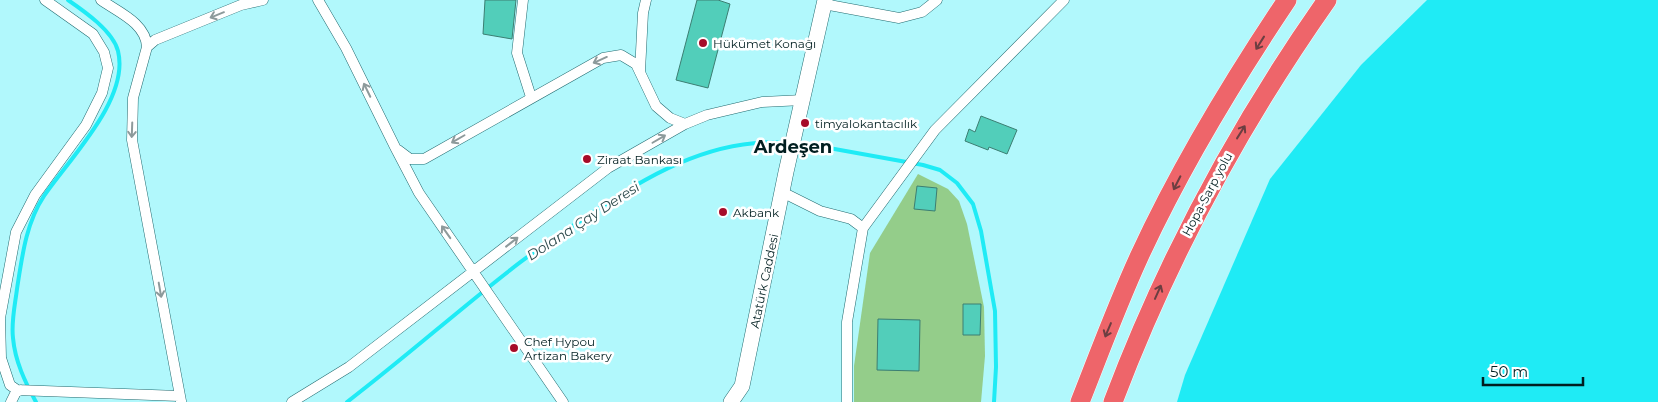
<svg xmlns="http://www.w3.org/2000/svg" width="1658" height="402" font-family="Montserrat,sans-serif">
	<style>
		.green { fill: #94cd8a }
		.water { fill: #1febf5 }
		.lines { fill: none; stroke-linecap: round; stroke-linejoin: round }
		.stream { stroke: #1febf5; stroke-width: 4 }
		.building { fill: #52ceba; stroke: #3c7e72 }
		.street-casing { stroke: #226b70; stroke-width: 11 }
		.secondary-casing { stroke: #226b70; stroke-width: 16 }
		.highway-casing { stroke: #fff; stroke-width: 20 }
		.street { stroke: #fff; stroke-width: 10 }
		.secondary { stroke: #fff; stroke-width: 15 }
		.highway { stroke: #ee656a; stroke-width: 19 }
		.oneway { stroke: #8d9a9b }
		.oneway2 { stroke: #6c3e41 }
		.poi-dot { fill: #a60c29; stroke: #fff; stroke-width: 2 }
		.labels { text-anchor: middle; dominant-baseline: central; stroke-width: 5; stroke-linejoin: round; paint-order: stroke }
		.poi-label { font-size: 12px; fill: #011e20; stroke: #fff; text-anchor: start }
		.street-label { font-size: 12px; fill: #011e20; stroke: #fff }
		.water-label { font-size: 14px; font-style: italic; fill: #2f4c4e; stroke: #fff }
		.district-label { font-size: 18px; font-weight: bold; fill: #011e20; stroke: #fff }
	</style>
	<rect width="100%" height="100%" fill="#b1f8fc"/>
	<!-- green -->
	<path class="green" d="M918 174 948 189 959 201 967 224 984 307 985 356 981 402H854V366L870 253Z"/>
	<!-- water -->
	<path class="water" d="M1427 0H1658V402H1177L1185 375 1270 179 1361 65Z"/>
	<g class="lines">
		<!-- stream -->
		<path class="stream" d="M795 144 818 146 923 165 940 170 957 183 973 204 981 231 995 311 996 367 994 402
			M36 402C25 382 15 361 13 338 11 322 15 305 17 289 22 257 26 223 44 196 69 159 130 99 118 51 113 31 84 11 68 0
			M347 402C402 360 454 314 509 271 531 253 556 237 580 221 641 179 711 136 788 143"/>
	</g>
	<!-- building -->
	<path class="building" d="M485 0H516L512 39 483 34Z
		M697 0H718L730 4 708 88 676 80Z
		M981 116 1017 130 1007 154 989 147 988 150 965 141 969 129 975 132Z
		M917 186 937 188 935 211 914 209Z
		M963 304H981L980 335H963Z
		M878 319 920 320 919 371 877 370Z"/>
	<g class="lines">
		<!-- street casing -->
		<g class="street-casing">
			<path id="street" d="M45 0 93 34 104 52 108 68 102 93 86 125 35 195 16 232 0 318 1 358 10 385 17 390 179 396
				M101 0C118 12 146 23 147 47
				M318 0 346 48 395 147 419 193 563 402
				M523 0 517 53 531 97
				M824 4 899 18 922 12 937 0
				M640 71 643 13 646 0
				M398 150 410 159H424L603 58 621 55 636 64 656 106 670 118 685 124
				M782 192 820 211 851 219 863 228 847 322V402
				M863 228 935 130 1064 0
				M181 401 132 140 133 98 147 47 155 40 241 5 263 0
				M11 402 16 392 21 390
				M292 402 349 367 608 168 685 124 707 115 762 102 803 100"/>
		</g>
		<!-- secondary casing -->
		<g class="secondary-casing">
			<path id="secondary" d="M731 402 742 386 786 172 825 0"/>
		</g>
		<!-- highway casing -->
		<g class="highway-casing">
			<path id="highway" d="M1080 402C1099 354 1117 305 1139 257 1180 168 1232 82 1287 0
				M1113 402C1167 259 1239 125 1327 0"/>
		</g>
		<!-- street -->
		<use href="#street" class="street"/>
		<!-- secondary -->
		<use href="#secondary" class="secondary"/>
		<!-- highway -->
		<use href="#highway" class="highway"/>
	</g>
	<!-- one-way arrows -->
	<defs><path id="oneway-shaft" d="M-6 0H5M1.5-3L5.5 0L1.5 3" fill="none" stroke-width="1.6" stroke-linecap="round" stroke-linejoin="round" transform="scale(1.25)"/></defs>
	<g class="oneway">
		<use href="#oneway-shaft" transform="translate(217 15) rotate(158)"/>
		<use href="#oneway-shaft" transform="translate(600 60) rotate(156)"/>
		<use href="#oneway-shaft" transform="translate(367 90) rotate(-116)"/>
		<use href="#oneway-shaft" transform="translate(132 130) rotate(92)"/>
		<use href="#oneway-shaft" transform="translate(458 139) rotate(150)"/>
		<use href="#oneway-shaft" transform="translate(659 139) rotate(-30)"/>
		<use href="#oneway-shaft" transform="translate(446 232) rotate(-125)"/>
		<use href="#oneway-shaft" transform="translate(512 242) rotate(-38)"/>
		<use href="#oneway-shaft" transform="translate(160 290) rotate(80)"/>
	</g>
	<g class="oneway2">
		<use href="#oneway-shaft" transform="translate(1260 43) rotate(122)"/>
		<use href="#oneway-shaft" transform="translate(1241 132) rotate(-58)"/>
		<use href="#oneway-shaft" transform="translate(1177 183) rotate(117)"/>
		<use href="#oneway-shaft" transform="translate(1158 292) rotate(-66)"/>
		<use href="#oneway-shaft" transform="translate(1108 330) rotate(113)"/>
	</g>
	<!-- markers -->
	<g class="poi-dot">
		<circle cx="703" cy="43" r="5"/>
		<circle cx="805" cy="123" r="5"/>
		<circle cx="587" cy="159" r="5"/>
		<circle cx="723" cy="212" r="5"/>
		<circle cx="514" cy="348" r="5"/>
	</g>
	<g class="labels">
		<!-- poi labels -->
		<g class="poi-label">
			<text x="713" y="43">Hükümet Konağı</text>
			<text x="815" y="123">timyalokantacılık</text>
			<text x="597" y="159">Ziraat Bankası</text>
			<text x="733" y="212">Akbank</text>
			<text x="524" y="341">Chef Hypou<tspan x="524" dy="14">Artizan Bakery</tspan></text>
		</g>
		<!-- street labels -->
		<g class="street-label">
			<text transform="translate(1207 194) rotate(-62)">Hopa-Sarp yolu</text>
			<text transform="translate(764 281) rotate(-78)">Atatürk Caddesi</text>
		</g>
		<!-- water labels -->
		<g class="water-label">
			<text transform="translate(583 221) rotate(-33)">Dolana Çay Deresi</text>
		</g>
		<!-- district labels -->
		<g class="district-label">
			<text x="793" y="147">Ardeşen</text>
		</g>
	</g>
	<!-- scale -->
	<path d="M1483 377v8h100v-8" fill="none" stroke="#011e20" stroke-width="2.5"/>
	<text x="1490" y="377" font-size="15" fill="#011e20" stroke="#ffffff" stroke-width="4" paint-order="stroke">50 m</text>
</svg>
